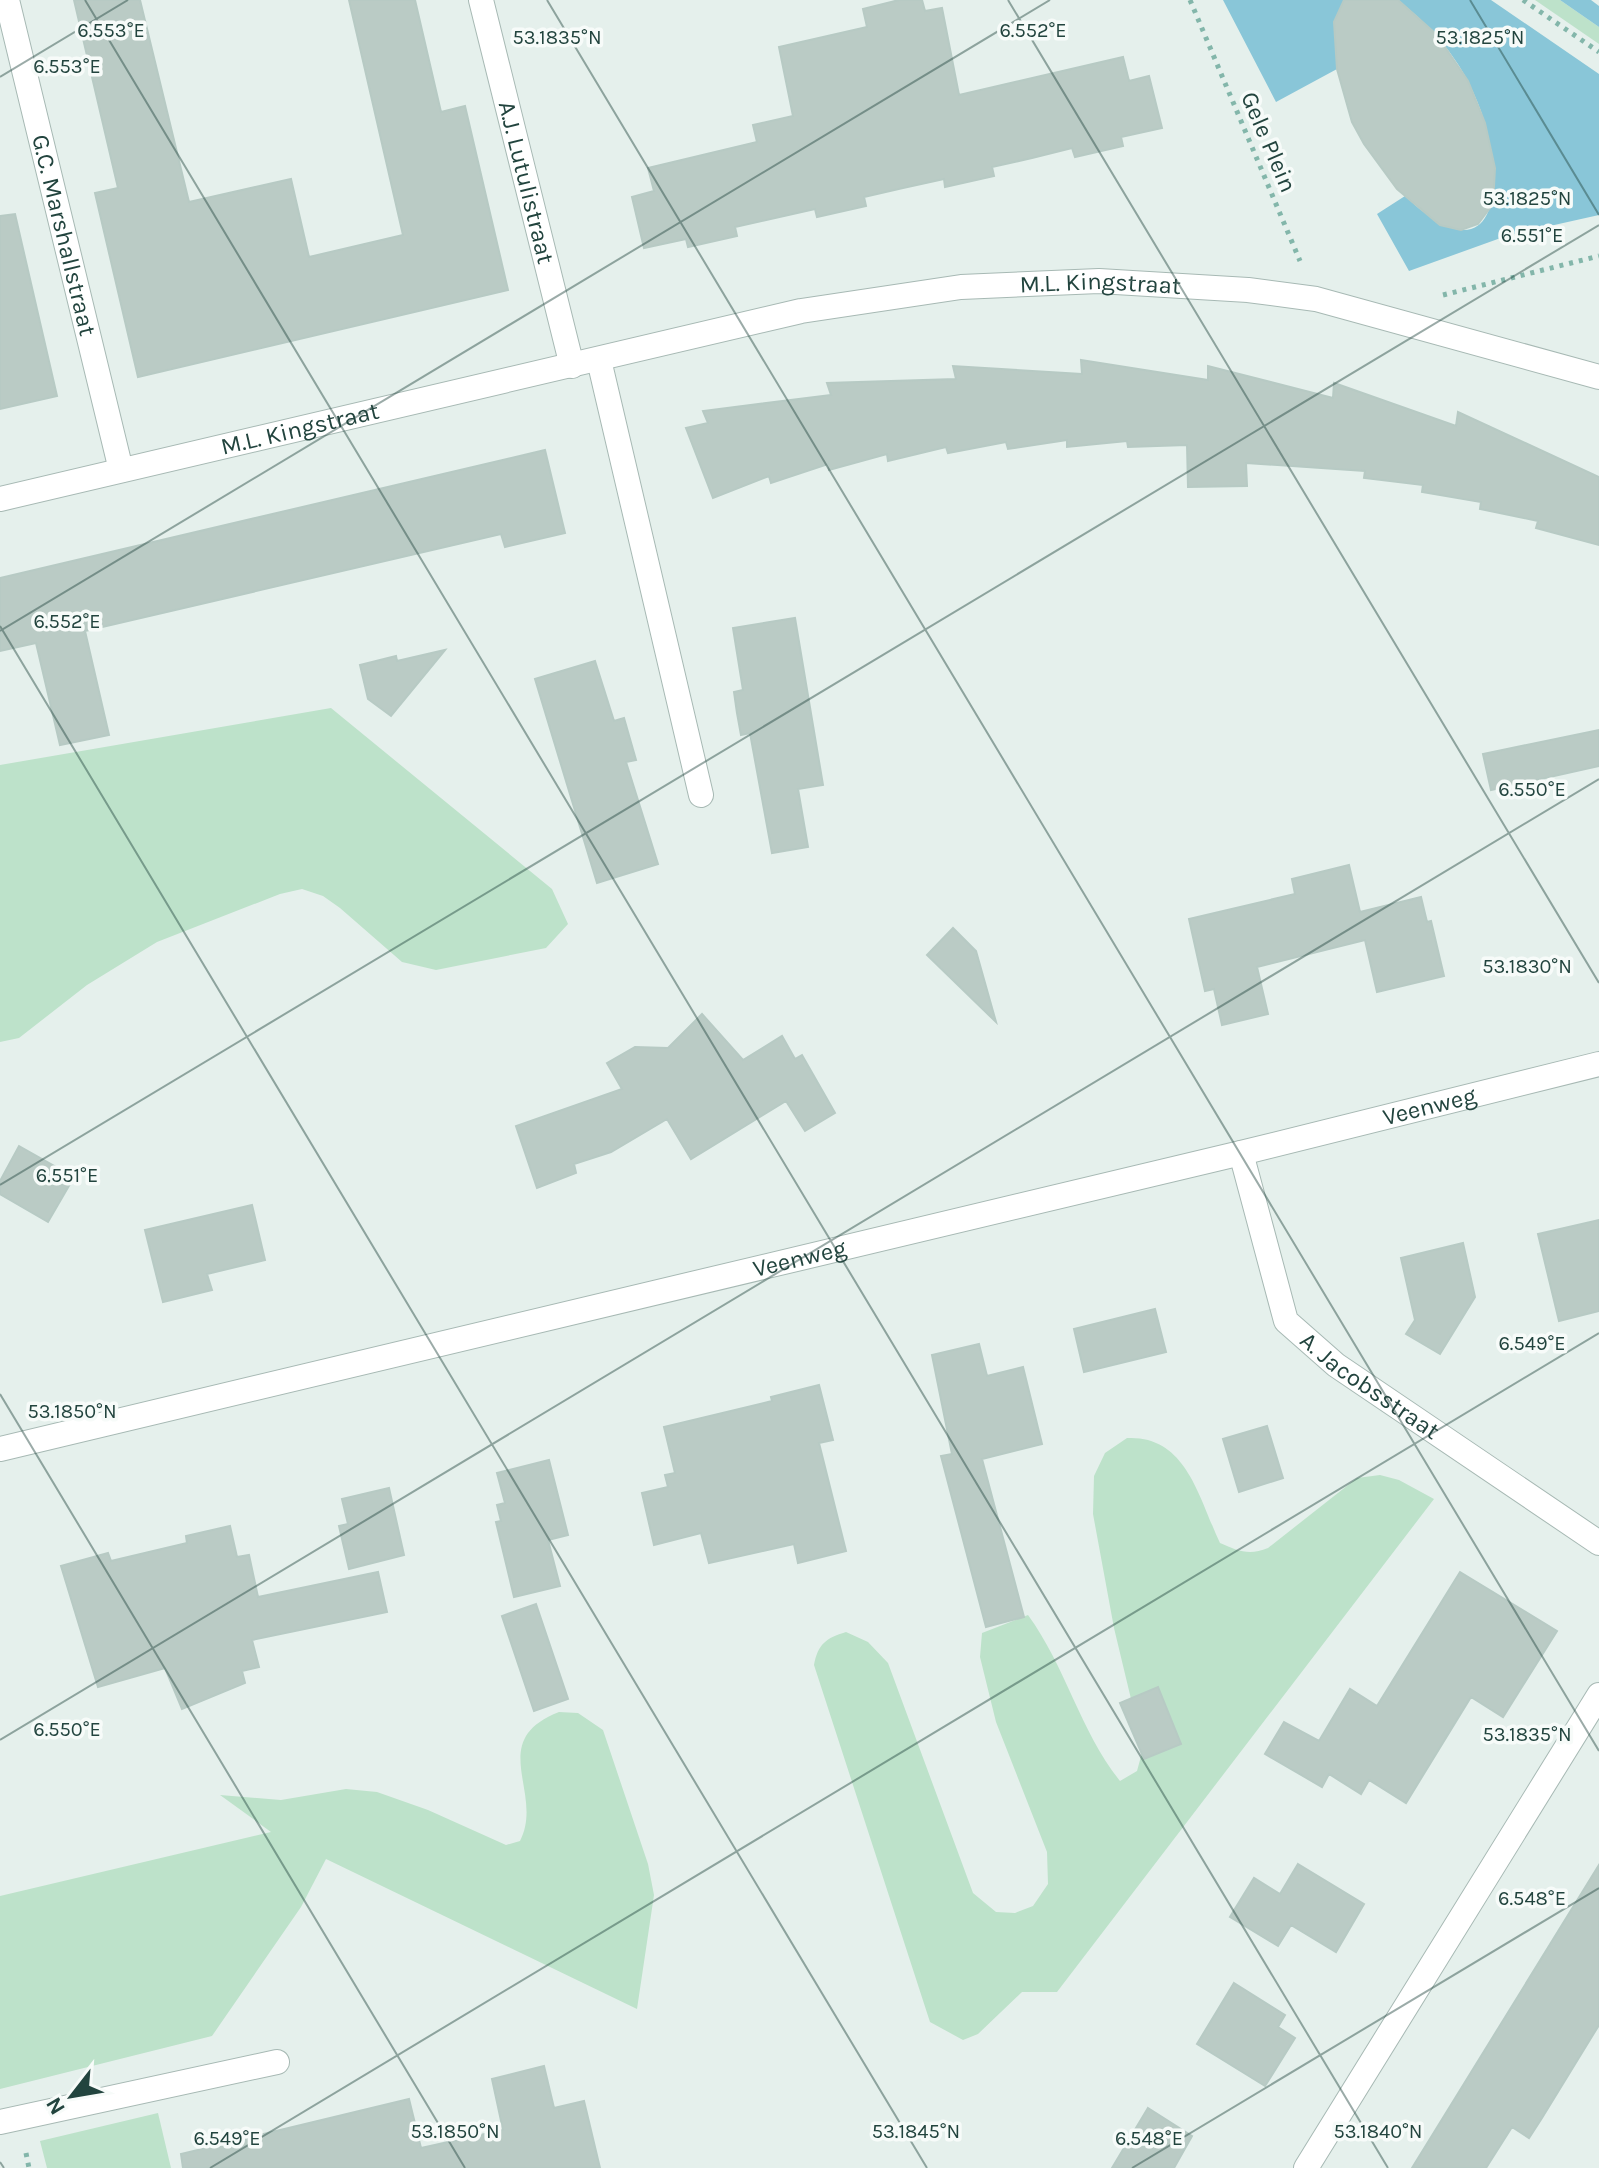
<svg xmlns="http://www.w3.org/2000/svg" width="1599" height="2168" font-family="Karla,sans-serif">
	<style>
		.green { fill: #bde2ca }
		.water { fill: #89c6d8 }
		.building { fill: #bacbc5; stroke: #b7cac4; stroke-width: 2 }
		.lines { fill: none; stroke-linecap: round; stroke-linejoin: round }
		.minor-casing { stroke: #a7b9b4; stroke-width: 26 }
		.path { stroke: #83b6aa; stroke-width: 5; stroke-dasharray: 4 6; stroke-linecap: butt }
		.minor { stroke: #fff; stroke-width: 24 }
		.ticks { fill: none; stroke: #22443e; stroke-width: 2; stroke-opacity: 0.45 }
		.labels { text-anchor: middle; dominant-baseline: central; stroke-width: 7; stroke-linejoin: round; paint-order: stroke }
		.street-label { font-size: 24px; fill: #22443e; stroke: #f7fbf9 }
		.ticks-label { font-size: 20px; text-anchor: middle; fill: #22443e; stroke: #f7fbf9; stroke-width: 7; stroke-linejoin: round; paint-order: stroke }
	</style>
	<rect width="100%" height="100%" fill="#e5f0ec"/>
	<!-- green -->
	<path class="green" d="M1535 0H1560L1599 27V44Z
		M331 708 552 889 568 924 546 948 436 970 402 962 340 908 323 896 302 889 280 894 157 942 87 985 19 1038 0 1042V765Z
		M1127 1438C1187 1435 1199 1499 1220 1543 1238 1551 1249 1556 1268 1548L1357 1478 1380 1475 1399 1480 1434 1499 1057 1992H1022L978 2034 963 2040 930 2022 814 1665C818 1644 826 1638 846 1632L868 1642 888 1663 973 1893 996 1912 1015 1913 1033 1906 1048 1884 1047 1852 996 1722 980 1657 982 1633 1028 1615C1066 1667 1080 1731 1120 1781L1137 1771 1143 1749 1114 1628 1093 1514 1094 1476 1105 1453Z
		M559 1712 578 1713 603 1730 648 1864 654 1895 637 2009 326 1859 301 1907 212 2036 0 2089V1896L271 1832 220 1795 281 1800 346 1789 377 1792 428 1810 506 1845 520 1841C545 1793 485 1741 559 1712Z
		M158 2113 171 2168H47L40 2141Z"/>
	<!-- water -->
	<path class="water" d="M1223 0H1346L1334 22 1337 69 1276 102Z
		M1398 0H1491L1599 74V215L1509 235 1409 271 1377 214 1405 196C1503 288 1507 172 1477 101 1461 60 1432 27 1398 0Z
		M1560 0H1591L1599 6V27Z"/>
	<!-- building -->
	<path class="building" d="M74 0H140L189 202 291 179 309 257 403 235 349 0H415L441 112 465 106 508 290 138 377 95 193 118 188Z
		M899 0H922L925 11 942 8 959 95 1123 57 1129 81 1149 76 1162 128 1121 137 1123 146 1075 157 1072 148 1032 158 992 167 994 176 945 187 944 179 903 188 864 197 866 206 817 217 815 209 735 227 737 236 688 247 686 239 644 248 632 197 654 191 648 168 757 142 753 125 793 116 779 47 867 27 863 9Z
		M1344 0H1398L1436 34 1468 81 1485 123 1495 168 1493 204 1478 224 1461 230 1440 225 1397 189 1364 144 1352 122 1337 69 1334 22Z
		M15 214 57 396 0 409V216Z
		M1081 360 1208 380V366L1333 398 1334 383 1456 426 1458 412 1599 477V545L1536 528 1538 521 1480 509 1481 502 1422 492 1423 485 1364 478 1365 471 1246 463 1247 486 1188 487 1187 445 1128 447 1127 441 1067 447V440L1008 449 1006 442 948 453 946 447 888 461 887 454 829 470 828 464 771 483 769 476 713 498 686 428 708 423 703 411 831 395 827 383 956 379 953 366 1082 374Z
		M545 450 565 533 505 547 501 534 85 631 109 735 60 745 36 643 0 651V578Z
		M795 618 823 785 798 789 808 847 772 853 750 733 741 735 737 713 734 692 743 690 733 628Z
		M445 650 391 716 368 699 360 665 396 656 397 661Z
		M595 661 614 721 624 718 636 760 626 762 658 864 597 883 535 679Z
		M1599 730V766L1491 790 1483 754Z
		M1349 865 1360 912 1421 897 1427 922 1431 921 1444 976 1377 992 1365 940 1257 967 1268 1014 1222 1025 1214 989 1205 991 1189 919 1295 894 1292 879Z
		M953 928 976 951 996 1022 927 955Z
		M702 1014 743 1060 782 1036 795 1059 802 1055 835 1113 805 1131 786 1101 691 1159 667 1119 611 1152 574 1164 576 1173 537 1188 516 1126 622 1089 607 1063 635 1047 668 1048Z
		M19 1146 74 1177 48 1222 0 1194V1181Z
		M252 1205 265 1260 207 1274 212 1290 163 1302 145 1230Z
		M1599 1220V1311L1559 1321 1538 1234Z
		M1463 1243 1475 1297 1440 1354 1406 1334 1415 1320 1401 1258Z
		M1155 1309 1166 1352 1084 1372 1074 1329Z
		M979 1344 987 1376 1023 1367 1042 1444 982 1459 1024 1617 986 1627 941 1456 952 1454 932 1355Z
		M819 1385 833 1440 819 1443 846 1551 798 1563 794 1544 709 1563 701 1533 654 1545 642 1493 668 1487 665 1475 675 1473 664 1427 772 1401 771 1397Z
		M1267 1426 1283 1478 1239 1492 1223 1439Z
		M549 1460 568 1535 548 1540 560 1586 514 1597 496 1522 501 1521 497 1505 505 1503 497 1473Z
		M389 1488 404 1555 349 1569 339 1526 348 1524 342 1499Z
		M230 1526 237 1557 249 1555 258 1597 378 1572 387 1612 252 1640 259 1667 242 1671 245 1683 182 1709 165 1668 98 1687 61 1566 108 1553 111 1561 187 1543 186 1536Z
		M1460 1572 1557 1631 1503 1717 1471 1697 1406 1803 1369 1780 1361 1794 1329 1774 1322 1787 1265 1754 1284 1722 1319 1741 1350 1689 1377 1706Z
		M536 1604 568 1699 534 1711 502 1616Z
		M1158 1687 1181 1744 1144 1759 1120 1703Z
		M1298 1864 1364 1904 1336 1952 1291 1925 1278 1946 1230 1917 1254 1878 1280 1894Z
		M1599 1865V2025L1542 2118 1529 2138 1512 2127 1486 2168H1412Z
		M1234 1983 1285 2015 1278 2027 1295 2038 1265 2086 1197 2044Z
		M544 2066 554 2108 584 2101 600 2168H183L181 2154 409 2099 421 2148 503 2130 492 2079Z
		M1148 2108 1192 2136 1174 2168H1112Z"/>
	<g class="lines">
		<!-- minor casing -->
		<g class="minor-casing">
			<g id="minor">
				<path id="s1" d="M7 0 121 470"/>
				<path id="s2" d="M481 0 572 366"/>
				<path d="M599 360 701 795"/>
				<path id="s3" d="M0 499 801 311 961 287 1099 281 1248 290 1316 299 1599 377"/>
				<path id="s4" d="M1241 1153 1286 1321 1336 1365 1599 1543"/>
				<path id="s5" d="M0 1449 1241 1153 1599 1064"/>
				<path d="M0 2122 277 2062"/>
				<path d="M1306 2168 1599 1695"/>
			</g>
		</g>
		<!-- path -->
		<path class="path" d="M1190 0 1300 261
			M1523 0 1599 52
			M1443 295 1599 256
			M26 2153 29 2168"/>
		<!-- minor -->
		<use href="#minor" class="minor"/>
	</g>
	<!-- ticks -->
	<path class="ticks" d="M85 0 1388 2168M547 0 1599 1751M1008 0 1599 983M1470 0 1599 215M0 77 128 0M0 626 927 2168M0 631 1050 0M0 1185 1599 225M0 1394 465 2168M0 1740 1599 779M0 2162 4 2168M210 2168 1599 1333M1132 2168 1599 1888"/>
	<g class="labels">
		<!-- street labels -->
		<g class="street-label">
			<text transform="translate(1269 142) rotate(67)">Gele Plein</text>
			<text stroke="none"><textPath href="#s2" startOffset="188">A.J. Lutulistraat</textPath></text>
			<text stroke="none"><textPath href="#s1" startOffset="242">G.C. Marshallstraat</textPath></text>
			<text stroke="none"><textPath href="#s3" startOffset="1124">M.L. Kingstraat</textPath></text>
			<text stroke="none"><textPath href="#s3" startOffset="308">M.L. Kingstraat</textPath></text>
			<text stroke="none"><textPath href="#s5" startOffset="1470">Veenweg</textPath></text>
			<text stroke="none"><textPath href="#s5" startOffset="822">Veenweg</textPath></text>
			<text stroke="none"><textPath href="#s4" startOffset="280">A. Jacobsstraat</textPath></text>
		</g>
	</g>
	<g class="ticks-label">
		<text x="111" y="37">6.553°E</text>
		<text x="1033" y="37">6.552°E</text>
		<text x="557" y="44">53.1835°N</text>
		<text x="1480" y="44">53.1825°N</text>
		<text x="67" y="73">6.553°E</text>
		<text x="1527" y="205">53.1825°N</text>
		<text x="1532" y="242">6.551°E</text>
		<text x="67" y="628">6.552°E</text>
		<text x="1532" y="796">6.550°E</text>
		<text x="1527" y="973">53.1830°N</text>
		<text x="67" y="1182">6.551°E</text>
		<text x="1532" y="1350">6.549°E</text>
		<text x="72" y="1418">53.1850°N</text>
		<text x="67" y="1736">6.550°E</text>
		<text x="1527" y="1741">53.1835°N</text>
		<text x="1532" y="1905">6.548°E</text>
		<text x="455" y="2138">53.1850°N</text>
		<text x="916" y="2138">53.1845°N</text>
		<text x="1378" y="2138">53.1840°N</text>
		<text x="227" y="2145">6.549°E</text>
		<text x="1149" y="2145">6.548°E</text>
	</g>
	<!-- north arrow -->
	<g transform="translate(72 2096) rotate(239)" stroke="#f7fbf9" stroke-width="6" paint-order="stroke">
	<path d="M0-6L14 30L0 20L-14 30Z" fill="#22443e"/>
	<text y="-12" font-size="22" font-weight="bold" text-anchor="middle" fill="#22443e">N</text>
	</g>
</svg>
